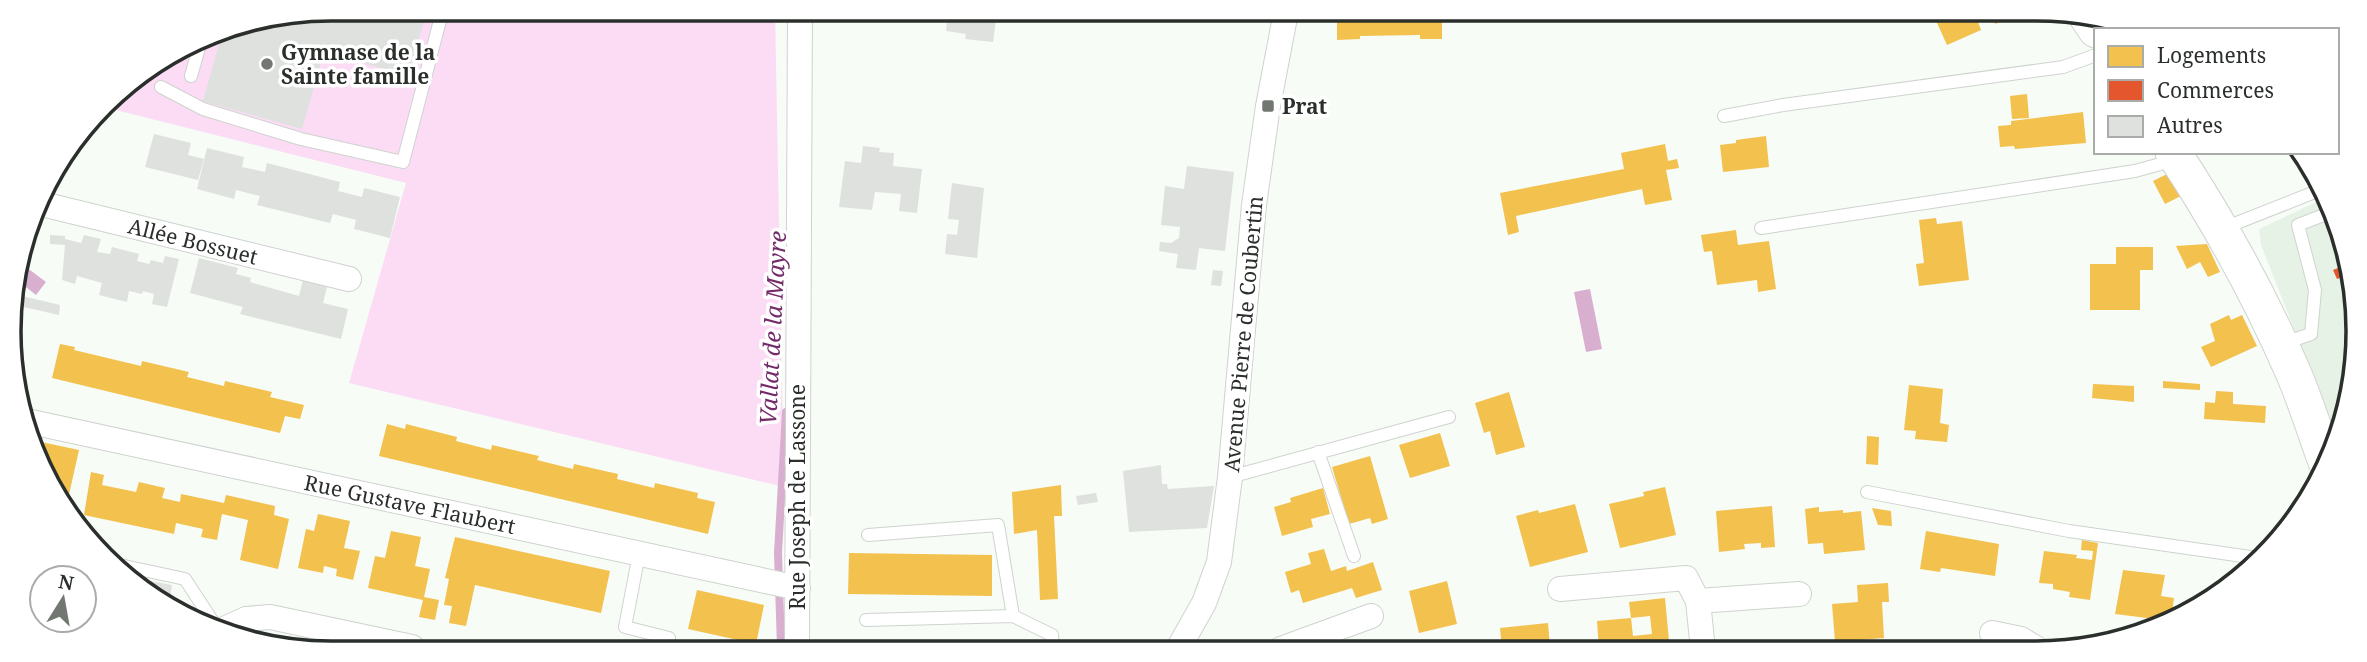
<svg xmlns="http://www.w3.org/2000/svg" width="2367" height="662" font-family="'Noto Serif',serif">
	<style>
		.built { fill: #e7f2e7 }
		.green { fill: #fbdcf4 }
		.water { fill: #d9afd0 }
		.homes { fill: #f2c14e }
		.shops { fill: #e4572e }
		.lines { fill: none; stroke-linecap: round; stroke-linejoin: round }
		.stream { stroke: #d9afd0; stroke-width: 8 }
		.building { fill: #dee1de }
		.lane-casing { stroke: #cfd3cf; stroke-width: 14 }
		.street-casing { stroke: #cfd3cf; stroke-width: 26 }
		.secondary-casing { stroke: #cfd3cf; stroke-width: 37 }
		.lane { stroke: #fefffe; stroke-width: 12 }
		.street { stroke: #fefffe; stroke-width: 24 }
		.secondary { stroke: #fefffe; stroke-width: 35 }
		.poi-dot { fill: #727772; stroke: #fff; stroke-width: 2.5 }
		.labels { text-anchor: middle; dominant-baseline: central; stroke-width: 7; stroke-linejoin: round; paint-order: stroke }
		.poi-label { font-size: 21px; font-weight: bold; fill: #2b2f2b; stroke: #fff; text-anchor: start }
		.street-label { font-size: 21px; fill: #2b2f2b; stroke: #fff }
		.water-label { font-size: 23px; font-style: italic; fill: #742b69; stroke: #fff }
		.rim { fill: none; stroke: #2b2f2b; stroke-width: 3.5 }
	</style>
	<rect width="100%" height="100%" fill="#f7fcf7"/>
	<!-- built -->
	<path class="built" d="M2323 199 2352 268V393L2336 436 2261 245 2259 229Z"/>
	<!-- green -->
	<path class="green" d="M331 9 775 10 784 487 349 383 406 183 104 107 118 89 208 33Z"/>
	<!-- water -->
	<path class="water" d="M22 264 46 282 36 295 17 280Z
		M1590 289 1602 349 1586 352 1574 292Z"/>
	<!-- homes -->
	<path class="homes" d="M1337 12 1442 13V39H1420V35L1360 36V39L1337 40Z
		M1933 14H1987L1977 19 1981 30 1947 45Z
		M1991 14 2011 15 2012 17 1995 24Z
		M2027 94 2029 118 2012 119 2010 96Z
		M2083 112 2086 143 2015 149 2014 146 2000 147 1998 126 2011 125V121Z
		M1766 136 1769 167 1723 172 1720 145 1736 143V140Z
		M1665 144 1668 161 1677 159 1679 168 1666 170 1672 200 1645 205 1642 189 1516 216 1519 232 1508 235 1500 193 1624 169 1621 153Z
		M2169 173 2181 196 2165 204 2153 181Z
		M1936 218 1937 224 1962 221 1969 280 1919 286 1916 264 1924 263 1919 220Z
		M1736 230 1738 245 1769 241 1776 289 1758 292 1757 280 1717 285 1712 251 1704 252 1701 235Z
		M2207 244 2220 272 2208 277 2200 262 2187 269 2176 246Z
		M2116 247H2153V270H2140V310H2090V264H2116Z
		M11 305 17 306 12 330 9 310Z
		M2229 315 2231 320 2242 315 2257 346 2211 367 2201 347 2215 341 2210 324Z
		M60 344 75 347 74 350 141 366 142 361 189 372 187 377 224 386 225 381 272 392 270 397 304 405 300 419 285 416 280 433 52 378Z
		M2163 381 2200 384V390L2163 388Z
		M2093 384 2134 386V402L2092 398Z
		M1909 385 1943 389 1940 423 1949 425 1947 442 1915 439 1916 431 1904 430Z
		M2216 391 2233 392V404L2266 406 2265 423 2204 419 2205 402 2215 403Z
		M1509 392 1525 447 1496 455 1490 431 1484 433 1475 403Z
		M387 424 405 429 406 424 457 437 456 441 491 450 492 445 539 456 537 460 573 469 574 464 618 474 617 479 654 488 655 483 698 493 697 498 715 502 708 534 379 456Z
		M1440 433 1450 466 1410 478 1399 445Z
		M1867 436 1879 437 1878 465 1866 464Z
		M32 440 79 450 66 508Z
		M1370 456 1388 519 1372 524 1370 518 1349 524 1332 467Z
		M91 472 104 475 102 485 136 492 139 482 165 488 162 498 180 502 181 494 224 503 226 495 275 506 274 515 289 519 278 569 240 560 248 520 222 514 217 540 201 537 203 529 176 523 174 534 84 515Z
		M1061 485 1062 516H1054L1058 599 1040 600 1037 530 1014 534 1012 492Z
		M1665 487 1676 535 1620 548 1609 504 1644 496 1643 492Z
		M1323 488 1330 514 1311 519 1313 527 1282 536 1274 507 1291 502 1290 498Z
		M1575 504 1588 552 1530 567 1516 516 1538 510 1539 513Z
		M1772 506 1775 547 1761 548V543L1744 544 1745 549 1719 552 1716 511Z
		M1819 507V512L1843 510V513L1861 511 1865 550 1824 554 1823 543 1808 544 1805 509Z
		M1872 508 1891 511 1892 526 1878 525Z
		M318 514 350 521 344 548 360 551 353 580 336 576 337 569 324 566 323 573 298 568 306 529 314 531Z
		M391 531 421 537 415 566 430 569 424 597 439 600 435 620 419 617 423 600 368 588 375 556 385 558Z
		M1926 531 1999 544 1995 576 1941 568 1940 572 1920 569Z
		M455 537 610 571 601 613 475 585 466 626 449 623 452 606 444 605 449 579 445 578Z
		M2082 540 2098 543 2090 600 2069 597 2070 592 2053 589V584L2039 583 2044 551 2077 555 2076 558 2092 560 2093 551 2081 550Z
		M1324 549 1331 571 1346 566 1347 571 1373 562 1382 590 1356 598 1352 588 1303 603 1299 590 1291 593 1285 572 1311 564 1308 553Z
		M849 553 992 555V596L848 594Z
		M2123 570 2165 575 2161 596 2174 598 2171 621 2115 614Z
		M1447 581 1457 624 1419 633 1409 591Z
		M1888 583 1889 602H1882L1884 638 1835 642 1832 604 1858 602 1857 585Z
		M697 590 764 605 756 644 688 629Z
		M1665 598 1669 641 1644 644V650H1599L1597 621 1631 618 1633 636 1652 634 1650 616 1631 618 1629 602Z
		M1548 623 1550 647 1567 646V650L1502 649 1500 628Z
		M273 638 308 646V647H272Z"/>
	<!-- shops -->
	<path class="shops" d="M2334 224 2352 268V290L2346 276 2337 279 2333 270 2343 266 2327 227Z"/>
	<g class="lines">
		<!-- stream -->
		<path class="stream" d="M781 648 778 553 786 412"/>
	</g>
	<!-- building -->
	<path class="building" d="M331 9H427L409 76 324 52 302 129 203 101 223 30Z
		M948 11H997L993 42 965 39 966 34 946 31Z
		M154 134 191 143 188 155 204 159 198 180 145 167Z
		M863 146 880 148 879 152 894 153 893 166 922 169 917 213 899 211 901 194 875 192 872 210 839 207 845 161 861 163Z
		M207 148 244 157 242 167 265 172 267 163 340 182 338 191 362 197 364 188 400 197 390 238 354 229 356 220 333 214 330 223 257 205 260 196 236 190 234 199 197 189Z
		M2308 162 2312 171 2305 175 2300 166Z
		M1187 166 1234 172 1225 251 1199 248 1196 270 1176 268 1178 254 1159 251 1160 242 1171 243 1179 238 1180 227 1161 225 1165 186 1184 189Z
		M952 183 984 188 977 258 945 254 947 234 957 235 959 220 948 219Z
		M50 235 65 236V239L81 243 84 235 101 239 97 252 110 254 112 247 139 254 137 261 149 264 151 260 163 263 165 256 179 259 167 307 152 304 154 294 143 291 142 294 129 291 127 302 99 295 102 283 77 276 75 284 62 280 65 245 50 244Z
		M199 258 238 268 236 274 251 278 250 282 299 296 303 280 327 287 323 303 348 309 341 339 240 314 243 307 190 293Z
		M1213 270 1223 271 1221 286 1211 285Z
		M14 294 60 305 59 315 11 304Z
		M1161 465 1162 484H1167L1168 489 1214 486 1207 528 1129 532 1123 471Z
		M1096 493 1098 502 1078 505 1076 496Z
		M128 577 172 585 169 606 152 599Z"/>
	<g class="lines">
		<!-- lane casing -->
		<g class="lane-casing">
			<path id="lane" d="M191 76 202 37
				M161 87 203 109 301 139 403 162 443 9
				M1724 116 1783 105 2063 67 2096 55
				M1761 228 2135 171 2175 160
				M2224 228 2320 190
				M2281 344 2311 334 2315 290 2298 225 2329 213
				M1318 452 1354 556
				M1230 477 1449 417
				M1867 492 2069 531 2264 559
				M868 535 998 525 1013 616
				M639 554 625 627 669 638
				M115 564 185 579 215 625
				M866 620 1013 616 1052 635 1053 649"/>
		</g>
		<!-- street casing -->
		<g class="street-casing">
			<path id="street" d="M38 203 349 279
				M22 420 798 588
				M1560 589 1686 578 1698 601 1703 650
				M1698 601 1799 594
				M224 629 246 619 270 617 412 647
				M1992 633 2021 639 2039 650
				M797 648 800 10
				M1178 649 1204 603 1219 562 1230 477 1254 205 1268 106 1286 12
				M1281 649 1371 616"/>
		</g>
		<!-- secondary casing -->
		<g class="secondary-casing">
			<path id="secondary" d="M2086 15 2096 30
				M2173 152C2219 222 2260 296 2293 372 2306 402 2315 432 2326 462"/>
		</g>
		<!-- lane -->
		<use href="#lane" class="lane"/>
		<!-- street -->
		<use href="#street" class="street"/>
		<!-- secondary -->
		<use href="#secondary" class="secondary"/>
	</g>
	<!-- markers -->
	<g class="poi-dot">
		<circle cx="267" cy="64" r="7"/>
		<rect x="1261" y="99" width="14" height="14" rx="3.5"/>
	</g>
	<g class="labels">
		<!-- poi labels -->
		<g class="poi-label">
			<text x="281" y="52">Gymnase de la<tspan x="281" dy="24">Sainte famille</tspan></text>
			<text x="1282" y="106">Prat</text>
		</g>
		<!-- street labels -->
		<g class="street-label">
			<text transform="translate(193 241) rotate(14)">Allée Bossuet</text>
			<text transform="translate(1243 334) rotate(-85)">Avenue Pierre de Coubertin</text>
			<text transform="translate(797 497) rotate(-90)">Rue Joseph de Lassone</text>
			<text transform="translate(410 504) rotate(12)">Rue Gustave Flaubert</text>
		</g>
		<!-- water labels -->
		<g class="water-label">
			<text transform="translate(772 328) rotate(-87)">Vallat de la Mayre</text>
		</g>
	</g>
	<!-- crop -->
	<path d="M0 0H2367V662H0ZM331 21H2036A310 310 0 0 1 2346 331V331A310 310 0 0 1 2036 641H331A310 310 0 0 1 21 331V331A310 310 0 0 1 331 21Z" fill="#fff" fill-rule="evenodd"/>
	<path class="rim" d="M331 21H2036A310 310 0 0 1 2346 331V331A310 310 0 0 1 2036 641H331A310 310 0 0 1 21 331V331A310 310 0 0 1 331 21Z"/>
	<!-- legend -->
	<rect x="2094" y="28" width="245" height="126" fill="#ffffff" stroke="#aaacaa" stroke-width="2"/>
	<rect x="2108" y="46" width="35" height="21" fill="#f2c14e" stroke="#aaacaa" stroke-width="2"/>
	<text x="2157" y="63" font-size="21" fill="#2b2f2b">Logements</text>
	<rect x="2108" y="80" width="35" height="21" fill="#e4572e" stroke="#aaacaa" stroke-width="2"/>
	<text x="2157" y="98" font-size="21" fill="#2b2f2b">Commerces</text>
	<rect x="2108" y="116" width="35" height="21" fill="#dee1de" stroke="#aaacaa" stroke-width="2"/>
	<text x="2157" y="133" font-size="21" fill="#2b2f2b">Autres</text>
	<!-- north arrow -->
	<g transform="translate(63 599) rotate(11)"><circle r="33" fill="#ffffff" stroke="#aaacaa" stroke-width="2"/>
	<path d="M0-5L12 26L0 18L-12 26Z" fill="#727772"/>
	<text y="-10" font-size="19" font-weight="bold" text-anchor="middle" fill="#2b2f2b">N</text>
	</g>
</svg>
